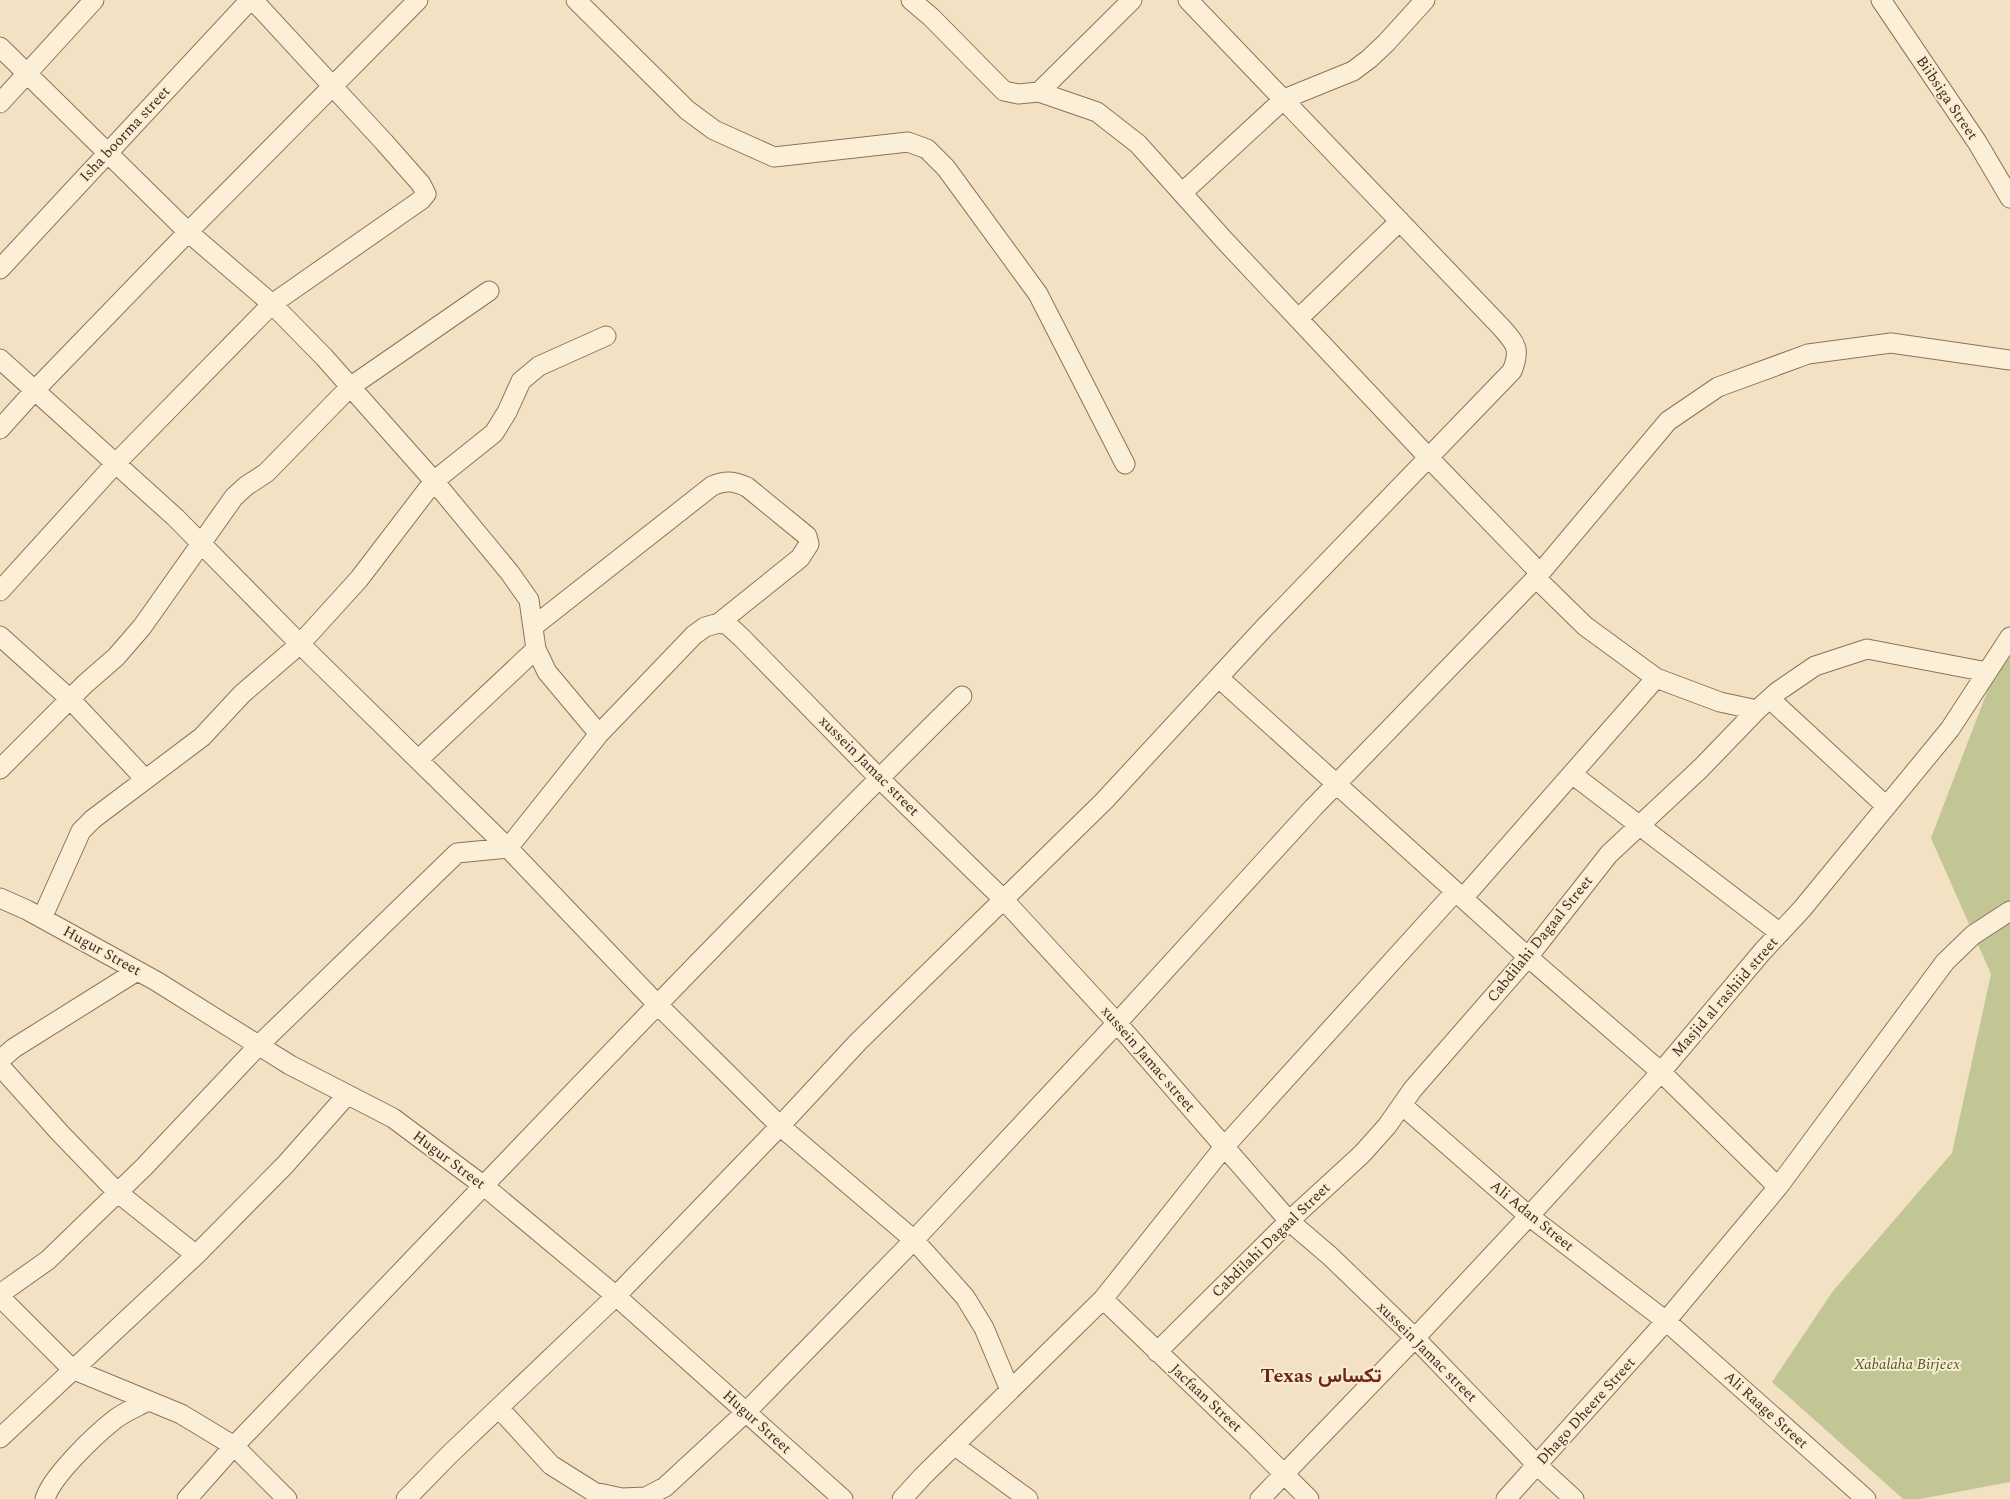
<svg xmlns="http://www.w3.org/2000/svg" width="2010" height="1499" font-family="Spectral,Vazirmatn,serif">
	<style>
		.cemetery { fill: #c2c695 }
		.lines { fill: none; stroke-linecap: round; stroke-linejoin: round }
		.minor-casing { stroke: #8e7358; stroke-width: 21 }
		.minor { stroke: #fcefd7; stroke-width: 19 }
		.labels { text-anchor: middle; dominant-baseline: central; stroke-width: 4; stroke-linejoin: round; paint-order: stroke }
		.street-label { font-size: 15px; fill: #3d2b1d; stroke: #f9ecd3 }
		.park-label { font-size: 15px; font-style: italic; fill: #4f5b22; stroke: #f9ecd3 }
		.district-label { font-size: 20px; font-weight: bold; fill: #6d2718; stroke: #f9ecd3 }
	</style>
	<rect width="100%" height="100%" fill="#f2e2c3"/>
	<!-- cemetery -->
	<path class="cemetery" d="M2010 632V1482L1920 1499H1903L1772 1382 1833 1291 1952 1153 1991 974 1931 838Z"/>
	<g class="lines">
		<!-- minor casing -->
		<g class="minor-casing">
			<path id="minor" d="M576 0 687 110 714 130 774 157 908 142 927 149 946 168 1038 294 1125 464
				M911 0 931 17 1004 91 1018 94 1039 92 1097 112 1138 144 1225 241 1428 457 1540 573
				M1881 0 1977 142 2010 198
				M0 47 188 232 272 304 324 357 434 481 510 573 529 600 536 649 547 672 599 734
				M1039 92 1132 0
				M0 103 94 0
				M1182 193 1284 99 1353 71 1369 59 1386 43 1425 0
				M0 269 250 0
				M1298 319 1400 221
				M0 359 176 518 300 644 508 848 658 1005 780 1126 914 1240 965 1297 984 1328 1010 1390
				M0 429 35 390 188 232 418 0
				M1536 578 1585 626 1656 678 1720 702 1757 710
				M0 591 116 463 272 304 421 200 426 194 421 184 384 142 253 0
				M719 623 728 625 742 638 879 778 1003 899 1117 1023 1289 1221 1330 1256 1415 1338 1537 1465 1574 1499
				M0 636 70 699 145 779
				M1219 678 1528 957 1661 1072 1778 1187
				M1770 699 1886 806
				M418 760 536 649
				M0 769 85 684 116 657 142 627 234 497 246 486 266 473 350 387 489 291
				M1572 774 1780 933
				M0 898 27 910 156 981 290 1065 393 1118 484 1186 616 1296 843 1499
				M1463 898 1656 678
				M42 918 81 831 93 819 202 737 242 694 300 644 359 579 434 481 494 433 507 412 521 381 539 366 606 336
				M0 1060 14 1048 137 971
				M0 1066 60 1133 117 1192 196 1255
				M1402 1105 1529 1216 1666 1321 1866 1499
				M0 1294 48 1260 144 1167 259 1045 457 853 508 848 599 734 694 635 705 627 719 623 800 558 809 544 807 536 747 487C734 481 725 480 712 486L534 626
				M0 1297 72 1369 181 1414 234 1446 287 1499
				M1103 1299 1252 1442 1309 1499
				M1157 1352 1289 1221 1362 1154 1387 1126 1413 1089 1528 957 1609 854 1701 768 1757 710 1777 692 1815 666 1867 649 1987 672
				M499 1408 551 1465 594 1492 622 1498 646 1497 665 1487 746 1412 914 1240 1117 1023 1313 808 1536 578 1668 421 1718 387 1808 354 1891 343 2010 360
				M0 1438 196 1255 285 1165 347 1095
				M954 1445 1028 1499
				M45 1499C51 1477 95 1435 114 1420 124 1412 137 1407 148 1401
				M187 1499 234 1446C476 1195 714 941 962 696
				M406 1499 450 1454 616 1296 780 1126 858 1042 1104 801 1264 628 1512 371C1521 349 1516 344 1501 327L1188 0
				M902 1499 923 1476 1103 1299 1224 1147 1455 892
				M1260 1499 1415 1338 1529 1216 1661 1072 1762 952 1802 909 1950 729 2010 637
				M1506 1499 1666 1321 1778 1187 1945 962 1973 935 2010 911"/>
		</g>
		<!-- minor -->
		<use href="#minor" class="minor"/>
	</g>
	<g class="labels">
		<!-- street labels -->
		<g class="street-label">
			<text transform="translate(1947 98) rotate(56)">Biibsiga Street</text>
			<text transform="translate(125 134) rotate(-47)">Isha boorma street</text>
			<text transform="translate(869 766) rotate(45)">xussein Jamac street</text>
			<text transform="translate(1540 939) rotate(-51)">Cabdilahi Dagaal Street</text>
			<text transform="translate(102 951) rotate(29)">Hugur Street</text>
			<text transform="translate(1725 997) rotate(-49)">Masjid al rashiid street</text>
			<text transform="translate(1148 1059) rotate(49)">xussein Jamac street</text>
			<text transform="translate(449 1160) rotate(37)">Hugur Street</text>
			<text transform="translate(1532 1216) rotate(39)">Ali Adan Street</text>
			<text transform="translate(1271 1240) rotate(-44)">Cabdilahi Dagaal Street</text>
			<text transform="translate(1427 1352) rotate(45)">xussein Jamac street</text>
			<text transform="translate(1206 1398) rotate(43)">Jacfaan Street</text>
			<text transform="translate(1766 1410) rotate(42)">Ali Raage Street</text>
			<text transform="translate(1586 1411) rotate(-48)">Dhago Dheere Street</text>
			<text transform="translate(757 1422) rotate(42)">Hugur Street</text>
		</g>
		<!-- park labels -->
		<g class="park-label">
			<text x="1907" y="1364">Xabalaha Birjeex</text>
		</g>
		<!-- district labels -->
		<g class="district-label">
			<text x="1321" y="1376">Texas تكساس</text>
		</g>
	</g>
</svg>
